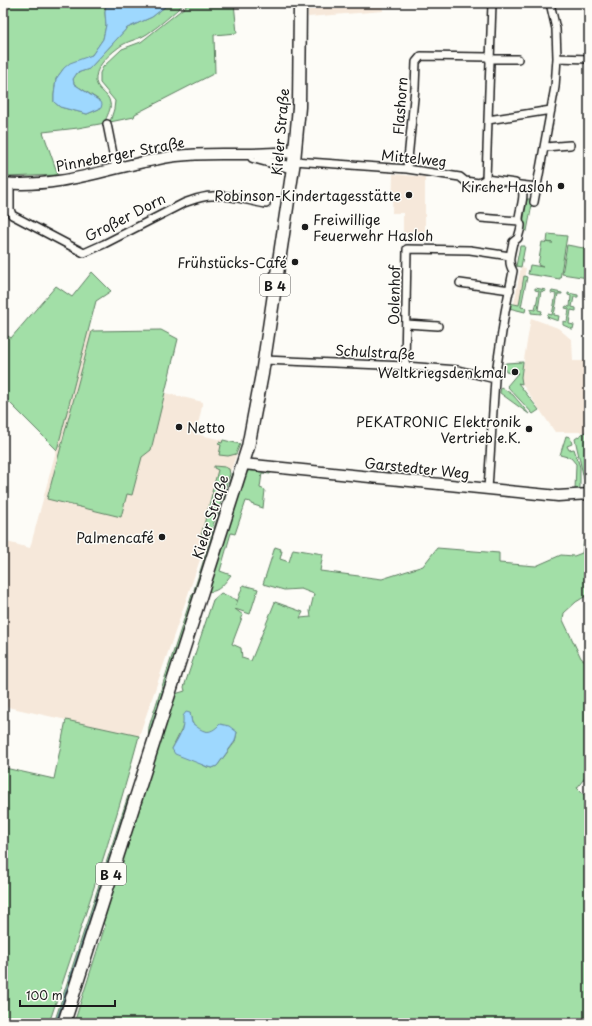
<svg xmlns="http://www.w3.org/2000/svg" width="592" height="1026" font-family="'Playpen Sans',sans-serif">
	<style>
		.built { fill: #f6e8da }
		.green { fill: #a2dfa7; stroke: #5f7e62; fill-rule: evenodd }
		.water { fill: #9ed8fe; stroke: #6a8da4 }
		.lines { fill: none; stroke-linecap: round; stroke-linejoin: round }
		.stream { stroke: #6a8da4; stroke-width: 2 }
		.minor-casing { stroke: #1c1c1c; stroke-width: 10 }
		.secondary-casing { stroke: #1c1c1c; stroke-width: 13 }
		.primary-casing { stroke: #1c1c1c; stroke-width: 15 }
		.minor { stroke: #fdfcf7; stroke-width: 7 }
		.secondary { stroke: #fdfcf7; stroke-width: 10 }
		.primary { stroke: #fdfcf7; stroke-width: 12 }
		.poi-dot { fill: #1c1c1c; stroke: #fdfcf7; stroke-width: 1.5 }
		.labels { text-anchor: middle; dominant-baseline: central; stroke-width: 3; stroke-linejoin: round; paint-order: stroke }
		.shield { fill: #fdfcf7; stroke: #605f5e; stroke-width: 1 }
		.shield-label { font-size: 13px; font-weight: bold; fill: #1c1c1c }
		.street-label { font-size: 14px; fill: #1c1c1c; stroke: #fdfcf7 }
		.poi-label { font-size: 14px; fill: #1c1c1c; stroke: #fdfcf7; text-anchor: end }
	</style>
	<rect width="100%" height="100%" fill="#fdfcf7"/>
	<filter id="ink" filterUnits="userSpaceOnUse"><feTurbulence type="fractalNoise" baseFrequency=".025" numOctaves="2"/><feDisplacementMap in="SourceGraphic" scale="8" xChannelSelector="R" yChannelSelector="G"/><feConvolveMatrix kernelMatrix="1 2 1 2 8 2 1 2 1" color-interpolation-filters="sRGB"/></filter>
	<g filter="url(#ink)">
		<!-- built -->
		<path class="built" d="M308 3H382L383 11 308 17Z
			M393 174 425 177V241H403V213H392Z
			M521 267 526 268 519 305 514 304Z
			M531 318 558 328 572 340 573 361H589V432H555L522 384 521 377Z
			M161 330 165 393 203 402 196 434 240 444 139 736 3 706V541L30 548 88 331Z"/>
		<!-- green -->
		<path class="green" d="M3 3H106L105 13 106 25 103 39 92 55 64 68 56 79 54 95V102L60 107 87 114 99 109V100L74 84 73 79 77 73 89 69 127 28 152 17 166 6 168 3H185C173 13 161 25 147 34 140 39 130 40 122 45 112 52 97 64 96 77 94 90 109 92 110 103 112 109 106 116 105 123L78 128 43 132 58 175 7 177H3Z
			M190 3H234L237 33 214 35 215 73 135 114 134 117 110 122 114 109 115 101 100 83V73L103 67 122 49 141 42Z
			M527 199H533L527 231 522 230Z
			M548 234 567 236 560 279 528 274 530 265 543 267 538 265 542 242 553 243 547 242Z
			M567 245 589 249 588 278 562 274Z
			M520 246H525L521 267 516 266Z
			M92 272 111 291 96 301 57 450 3 396V333L11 338 56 286 72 297Z
			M524 276 527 277 521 307 526 308 525 312 509 308V303L519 305Z
			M535 288 546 290 545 292 541 291 538 310 542 311 541 314 531 313V309L535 310 539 291 535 290Z
			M552 291 562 293V294H558L554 315 559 316 558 321 547 317 548 314 552 315 556 294 551 293Z
			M568 293 578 295V297H574L572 307 576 308V311L571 310 569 324 574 325 573 329H572L563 325V321L567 322 569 309 565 308 566 306 570 307 571 296 568 295Z
			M161 330 178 339 151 450 142 457 132 495 127 494 121 517 47 499 92 331Z
			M523 362 521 377 522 384 518 383 539 410 533 414 507 386 518 373 514 369 511 373 506 372 503 365 506 363Z
			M501 387 513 395 529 414 500 393Z
			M585 432 589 433V478L584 479 575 439Z
			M566 436 570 437 572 444 567 446 569 450 574 449 580 467V488L578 490H575L576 464 571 458 560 455Z
			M223 440 240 444 236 454 228 456 219 455 221 445 218 444 219 442 222 443Z
			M214 466 225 467 229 469 230 474 223 495 212 492 218 470 214 468Z
			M252 469 271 471 270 474 262 473 260 488 265 490 263 508 251 504V502L246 501 235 534 231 533 220 571 231 575C226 581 218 594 208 591V588L246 474 248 471Z
			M232 473 233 476 148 741 149 727 152 717 192 595 195 593 194 590Z
			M212 494 223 496 209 537 201 536Z
			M589 540V594L576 602 564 613 563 620 581 658 589 664V772L577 788 589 800V1023H74L105 926 103 923 175 694 185 691 184 687 213 600 221 593 237 600 236 605 243 585 258 589 250 614 235 609 243 615 232 644 241 648 242 658 251 661 275 602 303 612 300 618 311 617 310 611 314 594 301 589 284 590 263 584 275 547 281 549 280 551H282L280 559 289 562 293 549 323 554 320 571 382 579 423 566 437 548 499 553V563L536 566 561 555 574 556 582 553 584 541ZM190 713 192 723 200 730 209 732 215 730 237 732 235 742 217 766 212 768 207 767 172 749Z
			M66 720 139 736C113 833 81 928 49 1023H22L3 1015V776L5 768 54 779Z
			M128 796 132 797 59 1023H54Z"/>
		<!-- water -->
		<path class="water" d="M106 3H168L166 6 152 17 127 28 89 69 77 73 73 79 74 84 101 102 102 104 101 108 87 114 60 107 54 102V95L56 79 64 68 70 63 92 55 103 39 106 25 105 13Z
			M186 712 190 713 192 723C203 732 209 736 220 724L229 726 237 732 235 741 217 766 212 768 208 767 175 754 172 749C179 736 184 731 183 716Z"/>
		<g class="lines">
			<!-- stream -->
			<path class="stream" d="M151 729 181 637
				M56 1023 128 802"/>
			<!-- minor casing -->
			<g class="minor-casing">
				<path id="minor" d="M492 3 488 120 551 110
					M557 58 589 59
					M489 59H518
					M107 124 116 169
					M545 147 570 145
					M294 161 407 169 460 177 465 181 479 183 486 179 515 183C530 189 519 208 519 219 519 221 520 223 521 225 521 229 519 234 518 238L513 242C511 253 507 262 513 271L505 312 495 379 488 489
					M407 169 415 88 416 62 421 56 489 57
					M486 179 488 120
					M10 183V209L12 215 84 253 104 244 184 203C193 200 202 196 212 196 230 194 248 201 266 204
					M520 185 537 187
					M534 202 555 87 557 58 556 29 550 3
					M481 218 519 221
					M460 283 510 290
					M406 324 438 326
					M264 360 405 366 458 370 495 379
					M405 366 407 249 470 250 510 256"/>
			</g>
			<!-- secondary casing -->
			<g class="secondary-casing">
				<path id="secondary" d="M253 157 293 168
					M3 183C65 189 117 164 176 156 199 153 221 154 243 154 260 154 278 153 295 152
					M243 464 558 496 589 494"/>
			</g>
			<!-- primary casing -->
			<g class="primary-casing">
				<path id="primary" d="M64 1023 248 447 262 374 294 161 299 107 300 3"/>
			</g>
			<!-- minor -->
			<use href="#minor" class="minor"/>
			<!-- secondary -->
			<use href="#secondary" class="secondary"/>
			<!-- primary -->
			<use href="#primary" class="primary"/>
		</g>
	</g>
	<!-- markers -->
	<g class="poi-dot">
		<circle cx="561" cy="186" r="4"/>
		<circle cx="409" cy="195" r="4"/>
		<circle cx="305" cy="227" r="4"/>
		<circle cx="295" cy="262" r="4"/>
		<circle cx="515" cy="372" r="4"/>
		<circle cx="179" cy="427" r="4"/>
		<circle cx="529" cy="429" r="4"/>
		<circle cx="162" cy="537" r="4"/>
	</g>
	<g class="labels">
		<!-- shield labels -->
		<g class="shield">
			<rect x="260" y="274" width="30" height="22" rx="3"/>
			<rect x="96" y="863" width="30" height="22" rx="3"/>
		</g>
		<g class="shield-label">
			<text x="275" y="285">B 4</text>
			<text x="111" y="874">B 4</text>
		</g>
		<!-- street labels -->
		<g class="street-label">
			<text transform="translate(400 106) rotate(-86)">Flashorn</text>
			<text transform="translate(280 132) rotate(-85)">Kieler Straße</text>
			<text transform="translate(120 154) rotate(-11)">Pinneberger Straße</text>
			<text transform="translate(414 158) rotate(6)">Mittelweg</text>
			<text transform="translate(125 217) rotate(-27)">Großer Dorn</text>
			<text transform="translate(394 295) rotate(-89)">Oolenhof</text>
			<text transform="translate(375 352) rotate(3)">Schulstraße</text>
			<text transform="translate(417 468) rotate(6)">Garstedter Weg</text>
			<text transform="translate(210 517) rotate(-72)">Kieler Straße</text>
		</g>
		<!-- poi labels -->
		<g class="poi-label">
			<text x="553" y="186">Kirche Hasloh</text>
			<text x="401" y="195">Robinson-Kindertagesstätte</text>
			<text x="313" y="219" text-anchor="start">Freiwillige<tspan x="313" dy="16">Feuerwehr Hasloh</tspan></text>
			<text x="287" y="262">Frühstücks-Café</text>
			<text x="507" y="372">Weltkriegsdenkmal</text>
			<text x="521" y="421">PEKATRONIC Elektronik<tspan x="521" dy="16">Vertrieb e.K.</tspan></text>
			<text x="187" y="427" text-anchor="start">Netto</text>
			<text x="154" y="537">Palmencafé</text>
		</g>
	</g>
	<!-- margin -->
	<rect width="592" height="1026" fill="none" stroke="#fdfcf7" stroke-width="16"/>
	<rect x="8" y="8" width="576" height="1010" fill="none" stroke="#1c1c1c" stroke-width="1.5" filter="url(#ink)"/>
	<!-- scale -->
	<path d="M20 1000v6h95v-6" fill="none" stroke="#1c1c1c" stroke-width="2"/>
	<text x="26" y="1000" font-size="12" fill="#1c1c1c" stroke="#fdfcf7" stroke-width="3" paint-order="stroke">100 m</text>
</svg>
